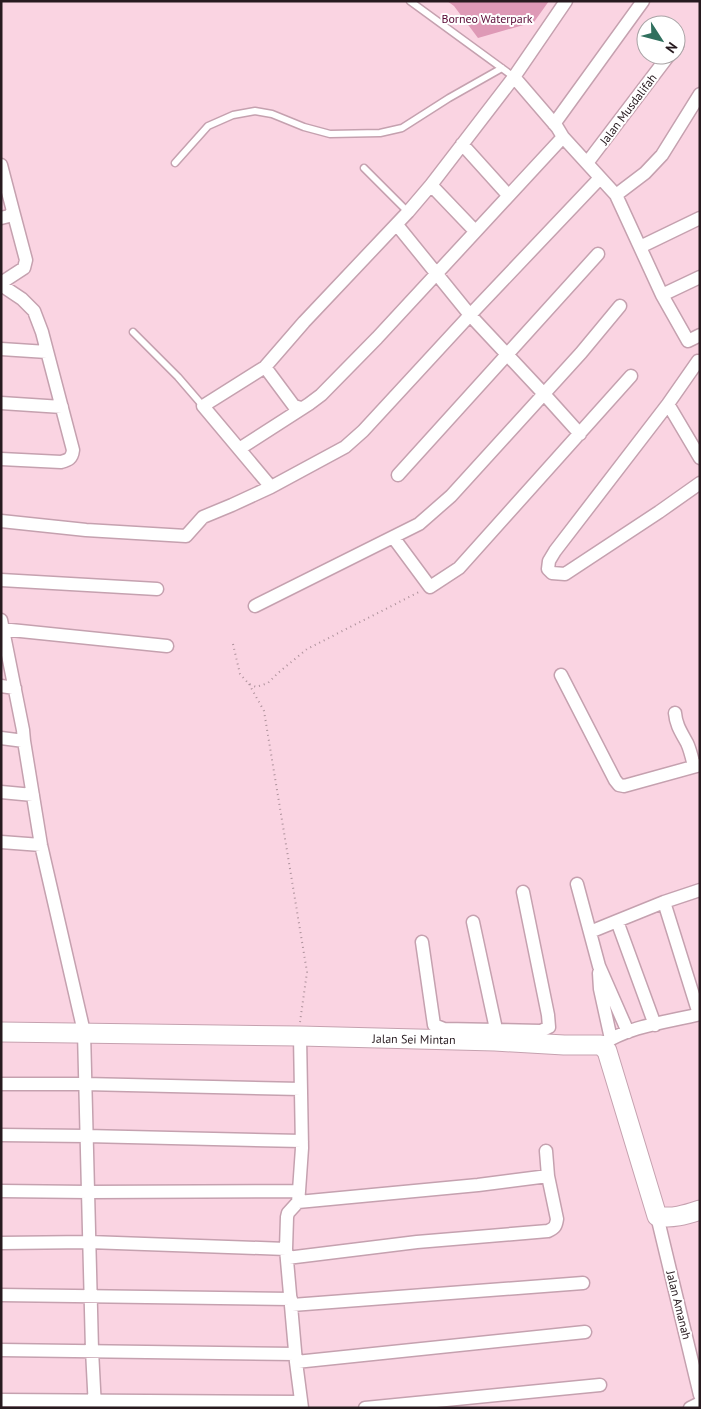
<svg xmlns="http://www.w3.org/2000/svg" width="701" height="1409" font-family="'PT Sans',sans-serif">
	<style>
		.green { fill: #de99b6 }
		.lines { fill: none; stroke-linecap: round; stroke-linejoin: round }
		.lane-casing { stroke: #c5a1af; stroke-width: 9 }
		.street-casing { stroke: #c5a1af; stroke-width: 15 }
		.secondary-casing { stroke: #c5a1af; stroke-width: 21 }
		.path { stroke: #ad919b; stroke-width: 2; stroke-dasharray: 1 4; stroke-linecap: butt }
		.lane { stroke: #fff; stroke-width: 6 }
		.street { stroke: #fff; stroke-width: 12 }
		.secondary { stroke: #fff; stroke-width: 19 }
		.labels { text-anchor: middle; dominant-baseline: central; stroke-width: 4; stroke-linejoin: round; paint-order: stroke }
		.park-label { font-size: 12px; fill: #5a0a36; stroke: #fff }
		.street-label { font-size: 12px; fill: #271a1f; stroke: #fff }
	</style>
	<rect width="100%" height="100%" fill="#fad4e2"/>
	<!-- green -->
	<path class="green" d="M447 1H549L534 22 478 38 454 6Z"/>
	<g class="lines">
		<!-- lane casing -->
		<g class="lane-casing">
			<path id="lane" d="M410 1 514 77
				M175 163 208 126 233 115 255 111 272 114 304 127 330 134 380 133 402 128 449 98 502 68
				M364 168 408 212
				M133 332 178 377 203 406"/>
		</g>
		<!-- street casing -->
		<g class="street-casing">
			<path id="street" d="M676 46H677
				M514 77 557 127 563 137 616 195 662 295 688 341 700 335
				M554 124 643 1
				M462 144 508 195
				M587 163 669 55
				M1 165 13 211 9 216 1 218
				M431 185 475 231
				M616 195 645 173 662 155 700 94
				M397 225 470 315 544 394 580 434
				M640 247 700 218
				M1 283 24 268 26 260 13 211
				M1 285 22 299 34 311 42 332 73 450C72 459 68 460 61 462L1 459
				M662 295 700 277
				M1 349 47 352
				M698 361 668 404 555 551 549 561 548 569 552 573 565 574 659 512 700 483
				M265 367 294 406 301 408
				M1 403 62 407
				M668 404 700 458
				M239 449 309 404 321 395 377 338 563 137
				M398 475 598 254
				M271 487 203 406 265 367 304 322 408 212 431 185 514 77 566 1
				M1 521 86 530 186 536 203 517 232 505 271 487 345 447 363 431 470 315 600 178
				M393 537 430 587 459 568 631 376
				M1 580 157 589
				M255 606 419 524 451 496 581 353 620 306
				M1 620 23 730 24 741 41 845 84 1032 92 1350 95 1408
				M1 629 167 646
				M561 675 615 780 619 785 624 786 700 765
				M1 686 15 688
				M675 713C676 725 681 732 687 743 690 749 692 758 694 766
				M1 738 24 741
				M1 792 33 795
				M1 842 41 845
				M577 884 599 966 628 1032
				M664 902 699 1014
				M473 922 496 1029 495 1036
				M590 932 617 921
				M422 942 434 1025 444 1029 541 1031 549 1027 548 1015 523 892
				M599 973 600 989 611 1039
				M655 1025 617 921 664 902 700 890
				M300 1036 302 1148 299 1191 298 1202 288 1213 287 1217 286 1249 296 1362 302 1408
				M601 1045C629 1026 667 1022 700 1014
				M1 1084H85L301 1089
				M1 1135 86 1136 302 1141
				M546 1151 548 1176
				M1 1191 88 1192 299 1191
				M657 1216 700 1395
				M1 1243 89 1242 286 1249
				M287 1258 417 1242 548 1231C555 1228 556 1226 557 1219L548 1176 478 1185 298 1202
				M1 1295 291 1299
				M292 1305 583 1283
				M1 1350 295 1354
				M296 1362 585 1332
				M1 1400 301 1402
				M365 1408 600 1385
				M690 1408 700 1403"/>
		</g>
		<!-- secondary casing -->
		<g class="secondary-casing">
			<path id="secondary" d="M1 1032 300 1036 495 1041 564 1045H601L607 1051 657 1216C672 1219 685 1215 700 1210"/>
		</g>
		<!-- path -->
		<path class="path" d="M233 644 240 674 249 684 256 687 268 683 278 673 307 649 419 592
			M249 684 264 711 307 972 300 1022"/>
		<!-- lane -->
		<use href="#lane" class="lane"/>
		<!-- street -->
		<use href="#street" class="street"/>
		<!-- secondary -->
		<use href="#secondary" class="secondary"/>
	</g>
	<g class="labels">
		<!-- park labels -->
		<g class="park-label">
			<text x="487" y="18">Borneo Waterpark</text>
		</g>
		<!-- street labels -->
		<g class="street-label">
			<text transform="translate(628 109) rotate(-53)">Jalan Musdalifah</text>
			<text transform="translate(414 1039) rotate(1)">Jalan Sei Mintan</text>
			<text transform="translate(679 1305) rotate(76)">Jalan Amanah</text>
		</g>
	</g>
	<!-- border -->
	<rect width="701" height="1409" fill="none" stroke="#271a1f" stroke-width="5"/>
	<!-- north arrow -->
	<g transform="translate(661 40) rotate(126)"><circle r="24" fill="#ffffff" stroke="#a9a3a5"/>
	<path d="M0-4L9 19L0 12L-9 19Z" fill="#30705e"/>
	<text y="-8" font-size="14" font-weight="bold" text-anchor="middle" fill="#271a1f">N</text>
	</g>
</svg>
